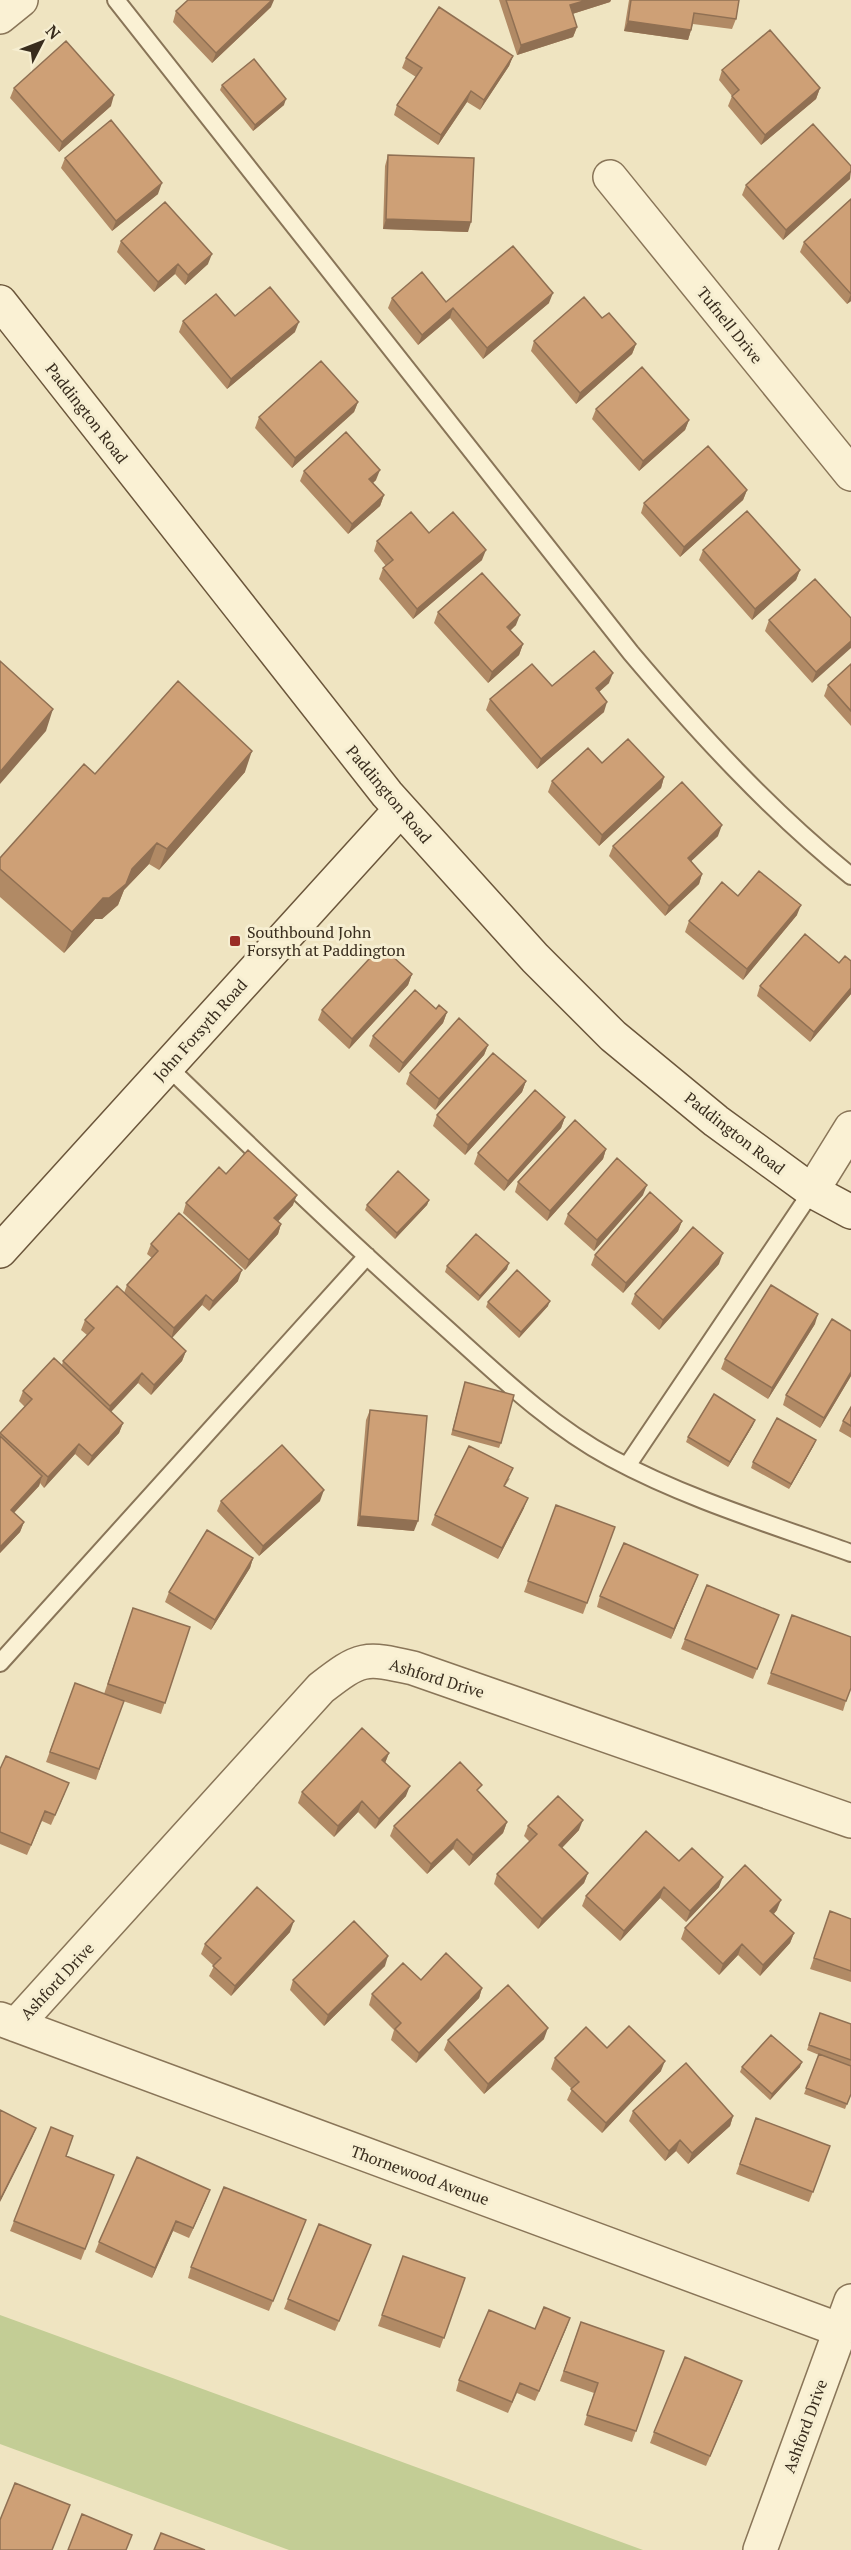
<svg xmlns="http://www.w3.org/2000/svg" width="851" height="2550" font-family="'PT Serif',serif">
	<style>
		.green { fill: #c3cd95 }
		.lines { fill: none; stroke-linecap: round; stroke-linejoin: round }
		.lane-casing { stroke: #897558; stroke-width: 20 }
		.street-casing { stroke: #897558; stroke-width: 36 }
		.secondary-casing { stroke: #6b563b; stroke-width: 36 }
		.lane { stroke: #faf1d4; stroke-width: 16 }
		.street { stroke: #faf1d4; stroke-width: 33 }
		.secondary { stroke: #faf1d4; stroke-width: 33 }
		.wall { fill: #b18a65 }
		.shaded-wall { fill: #907053 }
		.building { fill: #cea076; stroke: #907053; stroke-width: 1.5 }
		.poi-dot { fill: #9a2d26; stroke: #f6eed1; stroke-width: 2 }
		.labels { text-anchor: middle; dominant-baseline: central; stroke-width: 6; stroke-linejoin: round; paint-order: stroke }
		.street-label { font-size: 16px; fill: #382c1d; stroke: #f6eed1 }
		.poi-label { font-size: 16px; fill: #382c1d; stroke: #f6eed1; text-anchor: start }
	</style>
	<rect width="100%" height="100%" fill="#efe4c1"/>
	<!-- green -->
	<path class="green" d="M0 2315 643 2550H289L0 2444Z"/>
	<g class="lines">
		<!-- lane casing -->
		<g class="lane-casing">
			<path id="lane" d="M116 0 631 653C697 731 771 812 851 876
				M167 1066C256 1152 345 1238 437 1320 492 1369 546 1423 611 1458 687 1499 770 1524 851 1553
				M627 1466 812 1191
				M0 1663 367 1256"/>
		</g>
		<!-- street casing -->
		<g class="street-casing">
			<path id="street" d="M0 17 21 0
				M610 177 851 474
				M812 1191 851 1128
				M0 2019 840 2330
				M16 2025 321 1688C361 1657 364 1657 413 1668L851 1821
				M760 2550 851 2301"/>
		</g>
		<!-- secondary casing -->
		<g class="secondary-casing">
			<path id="secondary" d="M0 302 387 794 535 958 613 1036 716 1121 812 1191 851 1212
				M0 1251 400 810"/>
		</g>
		<!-- lane -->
		<use href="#lane" class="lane"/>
		<!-- street -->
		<use href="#street" class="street"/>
		<!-- secondary -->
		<use href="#secondary" class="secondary"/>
	</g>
	<!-- wall -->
	<path class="wall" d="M499 0H611L610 2 572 14 577 27 573 37 517 55Z
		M629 0H739L736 19 732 29 693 24 691 30 688 40 624 31Z
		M271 7 212 63 173 22 176 11Z
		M513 56 509 66 480 110 467 102 438 145 394 115 397 105 416 77 402 68 406 58Z
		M722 70 820 88 816 99 761 145 728 106 732 96 719 80Z
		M222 85 284 105 253 131 220 90Z
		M14 88 111 106 59 152 10 98Z
		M388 155 468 232 383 229 385 166Z
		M65 158 158 194 112 231 61 168Z
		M850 179 783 240 742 195 746 185Z
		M851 199V301L847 304 800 252 804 242Z
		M121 241 208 264 185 285 175 274 154 292 117 252Z
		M392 298 446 302 549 303 483 359 450 318 418 345 388 308Z
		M235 316 295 332 227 389 179 332 183 321Z
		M602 318 636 344 632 354 576 404 531 351 534 341Z
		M358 402 354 412 292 468 255 428 259 417Z
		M596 409 689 420 685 430 639 471 592 419Z
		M304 471 376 480 373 483 384 495 380 506 348 534 300 481Z
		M747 490 743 500 680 557 641 513 644 503Z
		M429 533 482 560 413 619 379 579 383 568 386 566 374 551 377 541Z
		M703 550 800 570 796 580 752 620 699 560Z
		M438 612 516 625 510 631 523 644 519 655 488 683 434 623Z
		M851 618 812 683 765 631 769 620Z
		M851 664V726L824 696 828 685Z
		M609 683 599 692 604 712 537 769 486 710 490 699 552 686Z
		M245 772 159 870 149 864 124 890 118 905 102 919H95L64 953 0 897V858L95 774Z
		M664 777 661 788 599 846 548 792 552 781Z
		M718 836 691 861 702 874 699 884 665 916 609 856 613 846Z
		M738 896 797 915 743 980 685 932 689 921Z
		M851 961V994L810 1042 757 996 760 986 839 963Z
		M412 974 408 985 349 1049 318 1020 322 1010Z
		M447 1012 443 1023 399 1073 369 1046 373 1036Z
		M488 1045 484 1055 435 1110 406 1084 410 1073Z
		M526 1081 522 1092 465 1155 433 1126 437 1115Z
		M565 1117 561 1128 504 1191 474 1164 478 1153Z
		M606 1149 603 1159 547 1221 515 1192 518 1182Z
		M226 1174 293 1205 278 1221 281 1224 278 1234 245 1270 183 1213 186 1203Z
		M643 1195 594 1251 564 1224 568 1214Z
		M429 1200 427 1205 395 1239 365 1210 367 1205Z
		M682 1221 678 1231 623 1293 591 1265 595 1255Z
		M151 1244 238 1281 209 1311 202 1305 172 1338 186 1351 182 1361 151 1395 138 1383 111 1412 123 1423 119 1433 88 1466 75 1454 44 1488 40 1483 39 1486 14 1513 24 1522 20 1532 0 1553V1433L25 1407 19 1401 23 1391 62 1365 63 1361 87 1335 81 1330 85 1320 124 1293 127 1285 152 1258 147 1254Z
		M719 1264 659 1330 631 1304 635 1294Z
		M447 1266 507 1269 478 1301 445 1272Z
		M488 1302 548 1306 519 1338 486 1307Z
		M815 1324 768 1399 721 1369 725 1359Z
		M851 1376 820 1428 783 1405 786 1395Z
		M465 1382 501 1443 499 1448 451 1435Z
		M851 1407V1438L839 1431 843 1421Z
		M370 1410 414 1531 357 1526 366 1420Z
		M753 1425 728 1467 686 1442 688 1437Z
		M814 1445 789 1489 751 1468 753 1462Z
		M510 1478 505 1486 524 1508 498 1559 431 1525 435 1515Z
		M221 1501H320L259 1556 217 1511Z
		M556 1505 615 1527 583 1614 524 1592Z
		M253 1558 250 1568 211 1630 165 1602 169 1592Z
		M698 1575 671 1639 597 1607 600 1596Z
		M133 1608 190 1627 161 1714 123 1701 96 1780 46 1762 75 1683 104 1694Z
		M779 1615 753 1679 681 1649 685 1639Z
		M792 1615 846 1701 843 1711 767 1684Z
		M389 1753 385 1763 406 1796 375 1829 358 1812 334 1837 298 1803 302 1792Z
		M0 1769 65 1793 51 1825 42 1821 27 1855 0 1844Z
		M479 1793 507 1822 503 1833 469 1866 453 1849 427 1874 390 1836 394 1826Z
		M528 1826 579 1830 562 1848 588 1873 584 1883 538 1929 494 1884 497 1874 530 1842 524 1836Z
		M679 1861 719 1887 686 1922 660 1898 620 1941 582 1906 586 1896Z
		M777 1910 774 1914 794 1933 790 1943 760 1976 738 1955 719 1975 681 1939 685 1928Z
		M830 1911 851 1919V1982L810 1969Z
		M290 1932 231 1996 209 1976 214 1966 201 1954 205 1944Z
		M385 1966 324 2026 290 1990 293 1980Z
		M421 1980 482 1988 479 1998 416 2063 391 2040 394 2030 369 2005 372 1994Z
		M820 2013 851 2024V2094L845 2109 804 2094 819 2055 807 2050Z
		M544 2039 484 2094 444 2050 448 2040Z
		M607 2048 661 2071 602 2133 567 2100 572 2089 551 2069 555 2058Z
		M742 2067H800L770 2100 740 2072Z
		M633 2111 733 2116 730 2126 688 2164 676 2151 665 2161 629 2121Z
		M756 2118 830 2146 809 2202 736 2174Z
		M66 2156 114 2175 81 2260 10 2231 14 2221Z
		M210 2190 189 2238 173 2231 152 2278 95 2252 99 2242Z
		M306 2220 269 2311 188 2278 191 2267Z
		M367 2255 335 2331 284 2309 288 2299Z
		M403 2256 465 2278 440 2348 378 2326Z
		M570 2318 535 2401 517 2393 508 2413 456 2391 459 2380 535 2329Z
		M581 2322 664 2351 632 2442 584 2425 594 2393 560 2381Z
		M738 2392 706 2466 650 2443 654 2432Z"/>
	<!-- shaded-wall -->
	<path class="shaded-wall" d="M272 0H274L271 7 212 63 216 53Z
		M587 0H611L610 2 566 16 570 5Z
		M628 21 691 30 688 40 624 31Z
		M577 27 573 37 517 55 521 45Z
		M513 56 509 66 480 110 484 100Z
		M820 88 816 99 761 145 765 135Z
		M471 91 467 102 438 145 441 135Z
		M114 95 111 106 59 152 62 142Z
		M286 99 284 105 253 131 255 125Z
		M851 171 850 179 783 240 786 230Z
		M162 183 158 194 112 231 116 221Z
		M386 219 471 222 468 232 383 229Z
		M212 254 208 264 185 285 188 275Z
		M178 264 175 274 154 292 158 282Z
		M553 293 549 303 483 359 487 348Z
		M851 294V301L847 304Z
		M453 308 450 318 418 345 422 335Z
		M299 322 295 332 227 389 231 379Z
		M636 344 632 354 576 404 580 393Z
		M358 402 354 412 292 468 295 458Z
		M689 420 685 430 639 471 643 461Z
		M380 470 376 480 366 489 369 479Z
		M747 490 743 500 680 557 684 547Z
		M384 495 380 506 348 534 352 524Z
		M486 550 482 560 413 619 417 609Z
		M800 570 796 580 752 620 755 609Z
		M520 615 516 625 503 637 507 627Z
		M851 641V648L812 683 816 672Z
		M523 644 519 655 488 683 492 672Z
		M613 673 609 683 592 698 596 688Z
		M607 702 604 712 537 769 541 759Z
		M53 709 46 731 0 784V772Z
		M252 751 245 772 159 870 167 849Z
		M664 777 661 788 599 846 602 835Z
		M722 825 718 836 684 868 688 858Z
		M157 843 149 864 124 890 118 905 102 919H95L64 953 72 932 103 898Z
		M702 874 699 884 665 916 669 906Z
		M801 905 797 915 743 980 747 969Z
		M412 974 408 985 349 1049 352 1039Z
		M851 988V994L810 1042 814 1032Z
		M447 1012 443 1023 399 1073 403 1063Z
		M488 1045 484 1055 435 1110 439 1099Z
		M526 1081 522 1092 465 1155 468 1145Z
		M565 1117 561 1128 504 1191 508 1181Z
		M606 1149 603 1159 547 1221 550 1211Z
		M647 1185 643 1195 594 1251 597 1240Z
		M297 1195 293 1205 271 1229 274 1218Z
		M429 1200 427 1205 395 1239 397 1233Z
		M682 1221 678 1231 623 1293 626 1283Z
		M281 1224 278 1234 245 1270 249 1260Z
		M723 1253 719 1264 659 1330 663 1320Z
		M509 1263 507 1269 478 1301 480 1296Z
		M242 1270 238 1281 209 1311 213 1301Z
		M206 1295 202 1305 171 1339 174 1328Z
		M550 1301 548 1306 519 1338 521 1332Z
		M818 1314 815 1324 768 1399 772 1388Z
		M186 1351 182 1361 151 1395 154 1385Z
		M851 1372V1376L820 1428 824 1418Z
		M142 1373 138 1383 107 1416 110 1406Z
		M755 1420 753 1425 728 1467 730 1462Z
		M123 1423 119 1433 88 1466 92 1456Z
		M816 1440 814 1445 789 1489 791 1484Z
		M79 1444 75 1454 44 1488 48 1477Z
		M42 1476 39 1486 7 1520 11 1510Z
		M324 1490 320 1501 259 1556 263 1546Z
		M528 1498 524 1508 498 1559 502 1548Z
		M360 1516 418 1521 414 1531 357 1526Z
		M24 1522 20 1532 0 1553V1547Z
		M253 1558 250 1568 211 1630 215 1620Z
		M698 1575 694 1585 671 1639 674 1629Z
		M389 1753 385 1763 382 1760Z
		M410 1786 406 1796 375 1829 379 1819Z
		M362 1801 358 1812 334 1837 338 1826Z
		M583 1820 579 1830 555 1855 559 1845Z
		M507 1822 503 1833 469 1866 473 1855Z
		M457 1839 453 1849 427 1874 431 1864Z
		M588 1873 584 1883 538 1929 542 1919Z
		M723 1877 719 1887 686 1922 690 1911Z
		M664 1887 660 1898 620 1941 624 1931Z
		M781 1900 777 1910 767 1921 770 1911Z
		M294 1921 290 1932 231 1996 235 1986Z
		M794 1933 790 1943 760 1976 763 1965Z
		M742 1944 738 1955 719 1975 723 1964Z
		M388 1956 385 1966 324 2026 328 2015Z
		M482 1988 479 1998 416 2063 419 2053Z
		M548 2028 544 2039 484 2094 488 2084Z
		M665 2061 661 2071 602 2133 606 2123Z
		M802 2062 800 2067 770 2100 772 2094Z
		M733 2116 730 2126 688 2164 692 2153Z
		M36 2128 32 2138 0 2202V2200Z
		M680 2140 676 2151 665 2161 669 2151Z
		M210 2190 206 2200 189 2238 193 2228Z
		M176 2221 173 2231 152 2278 155 2268Z
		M570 2318 566 2329 535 2401 539 2391Z"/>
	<!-- building -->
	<path class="building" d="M188 0H272L216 53 176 11Z
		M506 0H587L570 5 577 27 521 45Z
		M631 0H739L736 19 694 13 691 30 628 21Z
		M439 7 513 56 484 100 471 91 441 135 397 105 422 68 406 58Z
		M770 30 820 88 765 135 732 96 739 90 722 70Z
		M66 41 114 95 62 142 14 88Z
		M254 59 286 99 255 125 222 85Z
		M111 120 162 183 116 221 65 158Z
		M813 124 851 166V171L786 230 746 185Z
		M388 155 474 158 471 222 386 219Z
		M851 199V294L804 242Z
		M165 202 212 254 188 275 178 264 158 282 121 241Z
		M513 246 553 293 487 348 453 308 422 335 392 298 422 272 446 302Z
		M270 287 299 322 231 379 183 321 216 294 235 316Z
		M584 297 602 318 609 313 636 344 580 393 534 341Z
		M321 361 358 402 295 458 259 417Z
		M642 367 689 420 643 461 596 409Z
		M346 432 380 470 369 479 384 495 352 524 304 471Z
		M708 446 747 490 684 547 644 503Z
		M747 511 800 570 755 609 703 550Z
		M411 512 429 533 453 512 486 550 417 609 383 568 393 560 377 541Z
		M482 573 520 615 507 627 523 644 492 672 438 612Z
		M815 579 851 618V641L816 672 769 620Z
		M594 651 613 673 596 688 607 702 541 759 490 699 532 664 552 686Z
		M0 661 53 709 0 772Z
		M851 664V711L828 685Z
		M178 681 252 751 167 849 157 843 132 869 126 884 109 898H103L72 932 0 869V858L84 764 95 774Z
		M628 739 664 777 602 835 552 781 588 748 602 763Z
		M682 782 722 825 688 858 702 874 669 906 613 846Z
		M759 871 801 905 747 969 689 921 722 882 738 896Z
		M805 934 839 963 845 956 851 961V988L814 1032 760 986Z
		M381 946 412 974 352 1039 322 1010Z
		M415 990 436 1009 439 1005 447 1012 403 1063 373 1036Z
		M459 1018 488 1045 439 1099 410 1073Z
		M493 1053 526 1081 468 1145 437 1115Z
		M535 1090 565 1117 508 1181 478 1153Z
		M575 1120 606 1149 550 1211 518 1182Z
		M248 1150 297 1195 274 1218 281 1224 249 1260 186 1203 219 1167 226 1174Z
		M617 1158 647 1185 597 1240 568 1214Z
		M398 1171 429 1200 397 1233 367 1205Z
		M650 1192 682 1221 626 1283 595 1255Z
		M179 1213 242 1270 213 1301 206 1295 174 1328 127 1285 158 1251 151 1244Z
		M693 1227 723 1253 663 1320 635 1294Z
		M476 1234 509 1263 480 1296 447 1266Z
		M517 1270 550 1301 521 1332 488 1302Z
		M771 1285 818 1314 772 1388 725 1359Z
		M117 1286 186 1351 154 1385 142 1373 110 1406 63 1361 94 1328 85 1320Z
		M832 1319 851 1331V1372L824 1418 786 1395Z
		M54 1358 123 1423 92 1456 79 1444 48 1477 0 1433 32 1399 23 1391Z
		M465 1382 514 1395 501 1443 453 1430Z
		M714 1394 755 1420 730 1462 688 1437Z
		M851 1407V1426L843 1421Z
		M370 1410 427 1416 418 1521 360 1516Z
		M777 1418 816 1440 791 1484 753 1462Z
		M0 1436 42 1476 11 1510 24 1522 0 1547Z
		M282 1445 324 1490 263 1546 221 1501Z
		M469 1446 513 1468 504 1486 528 1498 502 1548 435 1515Z
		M556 1505 615 1527 587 1603 528 1581Z
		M207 1530 253 1558 215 1620 169 1592Z
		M624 1543 698 1575 674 1629 600 1596Z
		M707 1585 779 1615 757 1669 685 1639Z
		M133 1608 190 1627 165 1703 108 1684Z
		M792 1615 851 1637V1688L846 1701 771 1673Z
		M75 1683 124 1701 99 1769 50 1752Z
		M362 1728 389 1753 382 1760 410 1786 379 1819 362 1801 338 1826 302 1792Z
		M6 1756 69 1783 55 1815 45 1811 31 1845 0 1832V1769Z
		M460 1762 482 1785 477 1790 507 1822 473 1855 457 1839 431 1864 394 1826Z
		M558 1796 583 1820 559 1845 588 1873 542 1919 497 1874 537 1834 528 1826Z
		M646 1831 679 1861 692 1848 723 1877 690 1911 664 1887 624 1931 586 1896Z
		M745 1865 781 1900 770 1911 794 1933 763 1965 742 1944 723 1964 685 1928Z
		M257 1887 294 1921 235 1986 213 1966 221 1958 205 1944Z
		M830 1911 851 1919V1971L814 1958Z
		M354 1921 388 1956 328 2015 293 1980Z
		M446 1953 482 1988 419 2053 395 2029 401 2023 372 1994 403 1963 421 1980Z
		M508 1985 548 2028 488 2084 448 2040Z
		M820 2013 851 2024V2060L809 2045Z
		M629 2026 665 2061 606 2123 571 2089 579 2082 555 2058 586 2027 607 2048Z
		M771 2035 802 2062 772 2094 742 2067Z
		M819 2054 851 2066V2094L847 2104 806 2088Z
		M686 2063 733 2116 692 2153 680 2140 669 2151 633 2111Z
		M0 2110 36 2128 0 2200Z
		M756 2118 830 2146 813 2192 740 2164Z
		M51 2127 73 2136 66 2156 114 2175 85 2249 14 2221Z
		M137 2157 210 2190 193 2228 176 2221 155 2268 99 2242Z
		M224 2187 306 2220 273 2301 191 2267Z
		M319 2224 371 2245 339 2321 288 2299Z
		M403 2256 465 2278 444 2338 382 2315Z
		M544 2307 570 2318 539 2391 520 2383 512 2402 459 2380 489 2310 535 2329Z
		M581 2322 664 2351 636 2431 587 2415 598 2383 564 2371Z
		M685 2357 742 2381 710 2456 654 2432Z
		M15 2483 70 2505 52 2550H0V2520Z
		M82 2514 132 2535 126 2550H68Z
		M161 2533 205 2550H154Z"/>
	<!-- markers -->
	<rect class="poi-dot" x="229" y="935" width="12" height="12" rx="3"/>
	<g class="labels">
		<!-- street labels -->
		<g class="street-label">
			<text transform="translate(730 325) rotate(51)">Tufnell Drive</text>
			<text transform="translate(87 413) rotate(52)">Paddington Road</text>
			<text transform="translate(389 794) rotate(50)">Paddington Road</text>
			<text transform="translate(200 1030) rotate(-48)">John Forsyth Road</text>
			<text transform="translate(735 1133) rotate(38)">Paddington Road</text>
			<text transform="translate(437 1678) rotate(17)">Ashford Drive</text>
			<text transform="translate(57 1981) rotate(-47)">Ashford Drive</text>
			<text transform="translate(420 2175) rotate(20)">Thornewood Avenue</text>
			<text transform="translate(805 2426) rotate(-70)">Ashford Drive</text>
		</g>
		<!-- poi labels -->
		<g class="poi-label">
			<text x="247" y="932">Southbound John<tspan x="247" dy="18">Forsyth at Paddington</tspan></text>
		</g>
	</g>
	<!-- north arrow -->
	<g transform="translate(42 42) rotate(48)" stroke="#f6eed1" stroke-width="4.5" paint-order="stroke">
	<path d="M0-4.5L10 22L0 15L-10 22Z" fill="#382c1d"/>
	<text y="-9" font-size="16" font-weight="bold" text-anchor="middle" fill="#382c1d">N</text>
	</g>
</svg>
